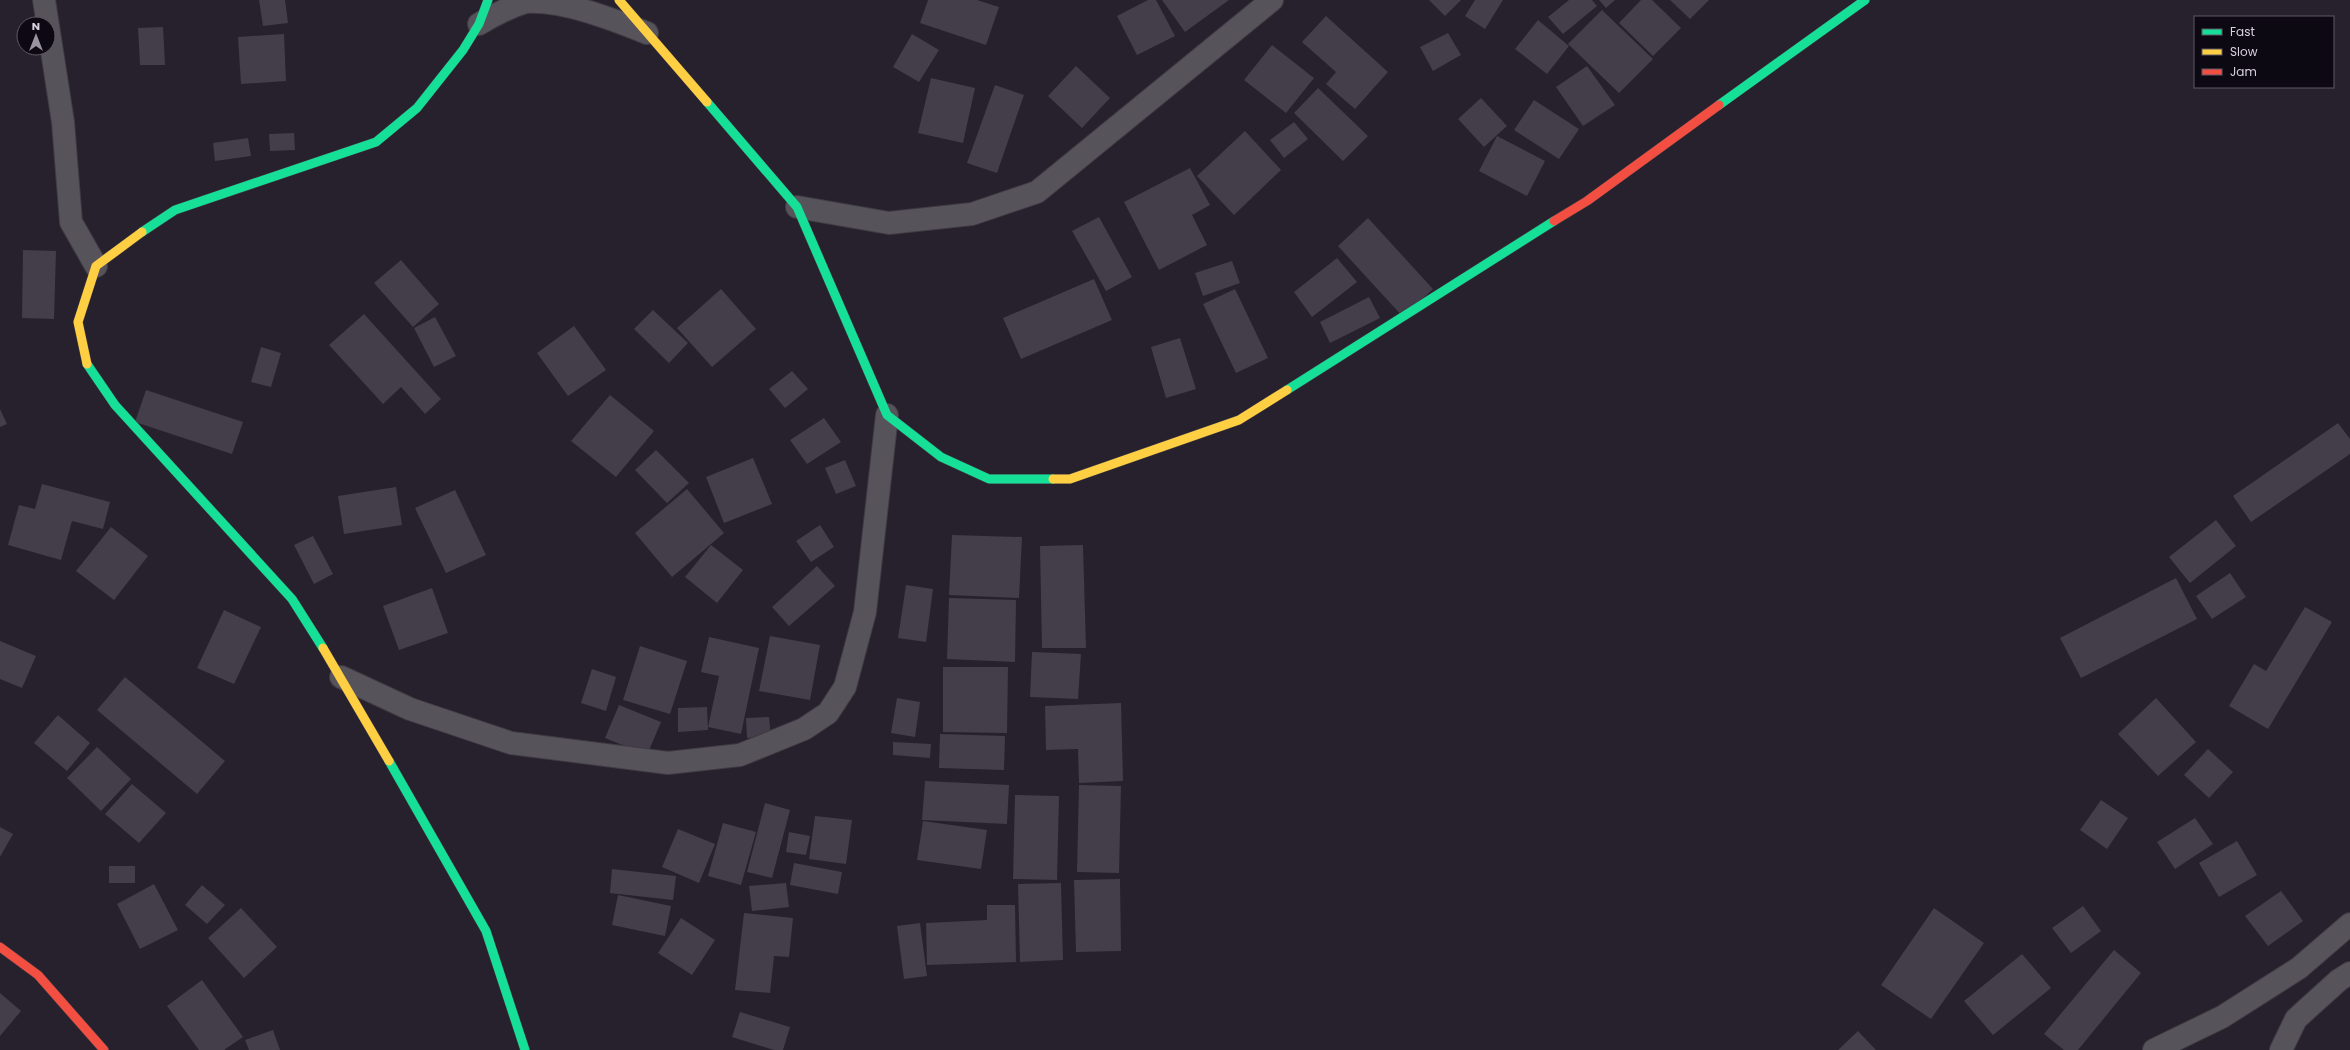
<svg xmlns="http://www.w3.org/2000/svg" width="2350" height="1050" font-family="Poppins,sans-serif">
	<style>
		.building { fill: #433e4a }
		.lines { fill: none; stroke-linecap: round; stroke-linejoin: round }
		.street-casing { stroke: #3f3b44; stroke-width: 24 }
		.fast-casing { stroke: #3f3b44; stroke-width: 10 }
		.slow-casing { stroke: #3f3b44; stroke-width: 10 }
		.jam-casing { stroke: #3f3b44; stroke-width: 10 }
		.street { stroke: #57535b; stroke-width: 22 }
		.fast { stroke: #16e098; stroke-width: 9 }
		.slow { stroke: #ffcf43; stroke-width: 9 }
		.jam { stroke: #f24e42; stroke-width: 9 }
	</style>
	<rect width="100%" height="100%" fill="#26212c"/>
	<!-- building -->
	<path class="building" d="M259 0H285L288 23 263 26Z
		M928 0H977L999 7 986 45 920 23Z
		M1148 0H1156L1175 36 1137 55 1117 16Z
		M1162 0H1229L1185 32Z
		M1429 0H1461L1445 16Z
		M1475 0H1503L1485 29 1465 16Z
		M1569 0H1592L1597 6 1563 34 1548 17Z
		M1599 0H1615L1606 8Z
		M1641 0H1652L1681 28 1653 56 1619 23Z
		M1670 0H1709L1690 19Z
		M1602 10 1653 59 1619 93 1568 44Z
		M1326 16 1388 72 1355 109 1326 84 1336 72 1302 42Z
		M1538 20 1569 46 1547 74 1515 49Z
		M163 27 165 65H140L138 28Z
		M1448 33 1461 55 1433 71 1420 47Z
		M284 34 286 81 241 84 238 37Z
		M912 34 939 50 919 82 893 67Z
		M1272 45 1314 78 1286 113 1244 80Z
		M1076 66 1110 98 1082 128 1048 96Z
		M1587 66 1615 105 1583 126 1556 87Z
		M931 78 975 88 963 143 918 133Z
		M995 85 1024 95 997 173 967 163Z
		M1318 88 1368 136 1343 161 1294 113Z
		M1481 98 1507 126 1484 147 1458 119Z
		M1534 100 1579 129 1559 159 1514 130Z
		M1294 122 1308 139 1284 158 1270 140Z
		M1245 131 1281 170 1234 215 1197 176Z
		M294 133 295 150 270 151 269 134Z
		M1497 136 1545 161 1527 196 1479 171Z
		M248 138 251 156 215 161 213 143Z
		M1190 168 1210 205 1192 215 1207 245 1159 270 1124 202Z
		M1099 217 1132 277 1106 291 1072 231Z
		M1368 218 1433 289 1403 317 1338 246Z
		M23 250 56 251 54 319 22 318Z
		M1337 258 1357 282 1312 317 1294 292Z
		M401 260 439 304 413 327 374 283Z
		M1232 261 1240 283 1203 296 1195 273Z
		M1094 279 1112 320 1021 359 1003 318Z
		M721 289 756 329 712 367 677 328Z
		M1235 289 1268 358 1236 373 1203 304Z
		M1369 297 1380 318 1330 343 1320 322Z
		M653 310 688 343 669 363 634 329Z
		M364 314 441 399 425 414 401 387 383 404 329 345Z
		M435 317 456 356 434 367 414 328Z
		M574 326 606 370 568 396 537 353Z
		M1180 338 1196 389 1166 398 1151 347Z
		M261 347 281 353 271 387 251 382Z
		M792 371 808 389 785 408 769 389Z
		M146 390 243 422 232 454 135 422Z
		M610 395 654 431 616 477 571 441Z
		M0 409 7 424 0 427Z
		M824 418 841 442 807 464 790 440Z
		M2338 423 2350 439V454L2251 522 2233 496Z
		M656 450 689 483 667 503 635 470Z
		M753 458 772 504 724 523 706 477Z
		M845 460 856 486 836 494 825 468Z
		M42 484 110 502 103 529 72 521 61 560 8 545 19 505 35 509Z
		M396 487 402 525 344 534 338 496Z
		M687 489 724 533 672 577 635 533Z
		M455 490 486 555 446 573 415 508Z
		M2216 520 2236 546 2190 583 2169 557Z
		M820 525 834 547 811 562 796 541Z
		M111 527 148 556 114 600 76 571Z
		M952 535 1022 537 1019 598 949 595Z
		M313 536 333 574 314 584 294 545Z
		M711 545 743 570 717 603 685 577Z
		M1083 545 1086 648H1042L1040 546Z
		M817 566 835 586 789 626 772 607Z
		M2230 573 2246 597 2212 619 2196 596Z
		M2176 578 2197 619 2081 678 2060 638Z
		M906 585 933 589 926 642 898 638Z
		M432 588 448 633 399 650 383 606Z
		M949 598 1016 600 1015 662 947 659Z
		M2305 607 2332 622 2268 729 2229 706 2254 664 2266 671Z
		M224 610 261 627 234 684 197 668Z
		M770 636 820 645 810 700 759 691Z
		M709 637 759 648 741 734 708 727 719 676 701 672Z
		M0 641 36 656 22 688 0 679Z
		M640 646 687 661 670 714 623 700Z
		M1032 652 1081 654 1078 699 1030 697Z
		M943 667H1008L1007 733 943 732Z
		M592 669 616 677 606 711 581 703Z
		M125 677 225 761 197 794 97 710Z
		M897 698 920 702 915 737 891 733Z
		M2156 698 2196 742 2158 776 2118 734Z
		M1121 703 1123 781 1079 783 1078 749 1046 750 1045 706Z
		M619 705 661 722 647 755 605 738Z
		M707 707 708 730 678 732V708Z
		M58 715 90 743 67 771 34 743Z
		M769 717 771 737 747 738 746 718Z
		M940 734 1005 736 1004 770 939 768Z
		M893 742 931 744 930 758 893 755Z
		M97 747 131 779 101 811 67 778Z
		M2208 749 2233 772 2209 798 2184 775Z
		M925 781 1009 785 1007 824 922 820Z
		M132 784 166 813 139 843 105 814Z
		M1079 785 1121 786 1119 873 1077 872Z
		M1015 795 1059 796 1057 880 1013 879Z
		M2101 800 2128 818 2107 849 2080 830Z
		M765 803 790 810 772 878 747 872Z
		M815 816 852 820 846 864 809 859Z
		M2195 818 2213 844 2175 869 2157 842Z
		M923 821 987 830 981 869 917 860Z
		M723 823 756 832 741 885 708 876Z
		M0 827 13 834 0 857Z
		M678 829 715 844 699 883 662 867Z
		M789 832 810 836 806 855 786 852Z
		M2237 841 2257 875 2219 897 2199 863Z
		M794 863 842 872 838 894 790 885Z
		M109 866H135V883H109Z
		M612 869 676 876 673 900 610 893Z
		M1120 879 1121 951 1076 952 1074 880Z
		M786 883 789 907 752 911 749 886Z
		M1061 883 1063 960 1020 962 1018 884Z
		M154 884 178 930 140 949 117 904Z
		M202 885 225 905 207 924 185 905Z
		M2281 891 2303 921 2268 946 2245 916Z
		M618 895 671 906 665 936 612 925Z
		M987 905H1015L1016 962 927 965 926 923 987 920Z
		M2083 906 2101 931 2071 953 2052 928Z
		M241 908 277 947 244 978 208 938Z
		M1934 908 1984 943 1931 1019 1881 985Z
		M744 913 793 918 789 957 774 956 770 993 735 990Z
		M681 918 715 940 692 975 658 953Z
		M920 923 927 976 904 979 897 926Z
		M2114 950 2141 973 2078 1050H2064L2044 1034Z
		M2022 954 2051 988 1993 1035 1964 1001Z
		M202 980 243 1037 224 1050H199L167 1006Z
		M0 993 21 1011 0 1036Z
		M740 1012 790 1027 783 1050H774L732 1037Z
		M273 1030 280 1050H249L245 1040Z
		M1858 1031 1876 1050H1838Z"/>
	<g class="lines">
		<!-- street casing -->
		<g class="street-casing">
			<path id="street" d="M44 0 63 122 71 222 96 266
				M479 24C494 15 509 7 526 2 564 0 612 19 647 33
				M797 207 889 223 972 214 1037 192 1272 0
				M341 677 410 709 511 743 668 763 740 755 804 729 828 713 845 687 865 612 887 415
				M2154 1050 2222 1017 2299 968 2350 924
				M2281 1050 2296 1019 2339 980 2350 973"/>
		</g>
		<!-- fast casing -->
		<g class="fast-casing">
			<path id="fast" d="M707 102 797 207 887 415 941 457 989 479H1053
				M1719 105 1865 0
				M142 232 175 210 376 142 417 108 463 50 479 24 488 0
				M87 364 115 405 292 599 323 648
				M1287 390 1554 221
				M389 761 486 931 525 1050"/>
		</g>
		<!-- slow casing -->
		<g class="slow-casing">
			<path id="slow" d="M619 0 707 102
				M87 364 78 322 96 266 142 232
				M1053 479H1070L1239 420 1287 390
				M323 648 389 761"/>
		</g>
		<!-- jam casing -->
		<g class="jam-casing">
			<path id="jam" d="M1554 221 1587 201 1719 105
				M0 947 38 975 104 1050"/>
		</g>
		<!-- street -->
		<use href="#street" class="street"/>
		<!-- fast -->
		<use href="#fast" class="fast"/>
		<!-- slow -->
		<use href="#slow" class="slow"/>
		<!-- jam -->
		<use href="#jam" class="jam"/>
	</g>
	<!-- legend -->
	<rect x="2194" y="16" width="140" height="72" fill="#0d0912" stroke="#5e5964"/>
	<rect x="2202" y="29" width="20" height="6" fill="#16e098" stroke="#5e5964"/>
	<text x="2230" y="36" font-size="12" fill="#d7d2de">Fast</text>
	<rect x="2202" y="49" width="20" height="6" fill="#ffcf43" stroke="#5e5964"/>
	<text x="2230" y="56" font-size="12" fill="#d7d2de">Slow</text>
	<rect x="2202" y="69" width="20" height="6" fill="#f24e42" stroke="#5e5964"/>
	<text x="2230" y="76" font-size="12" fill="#d7d2de">Jam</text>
	<!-- north arrow -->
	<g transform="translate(36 36)"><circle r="19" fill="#0d0912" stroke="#5e5964"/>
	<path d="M0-3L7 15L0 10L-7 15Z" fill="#9994a0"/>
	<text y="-6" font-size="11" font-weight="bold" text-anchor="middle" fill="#d7d2de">N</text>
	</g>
</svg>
